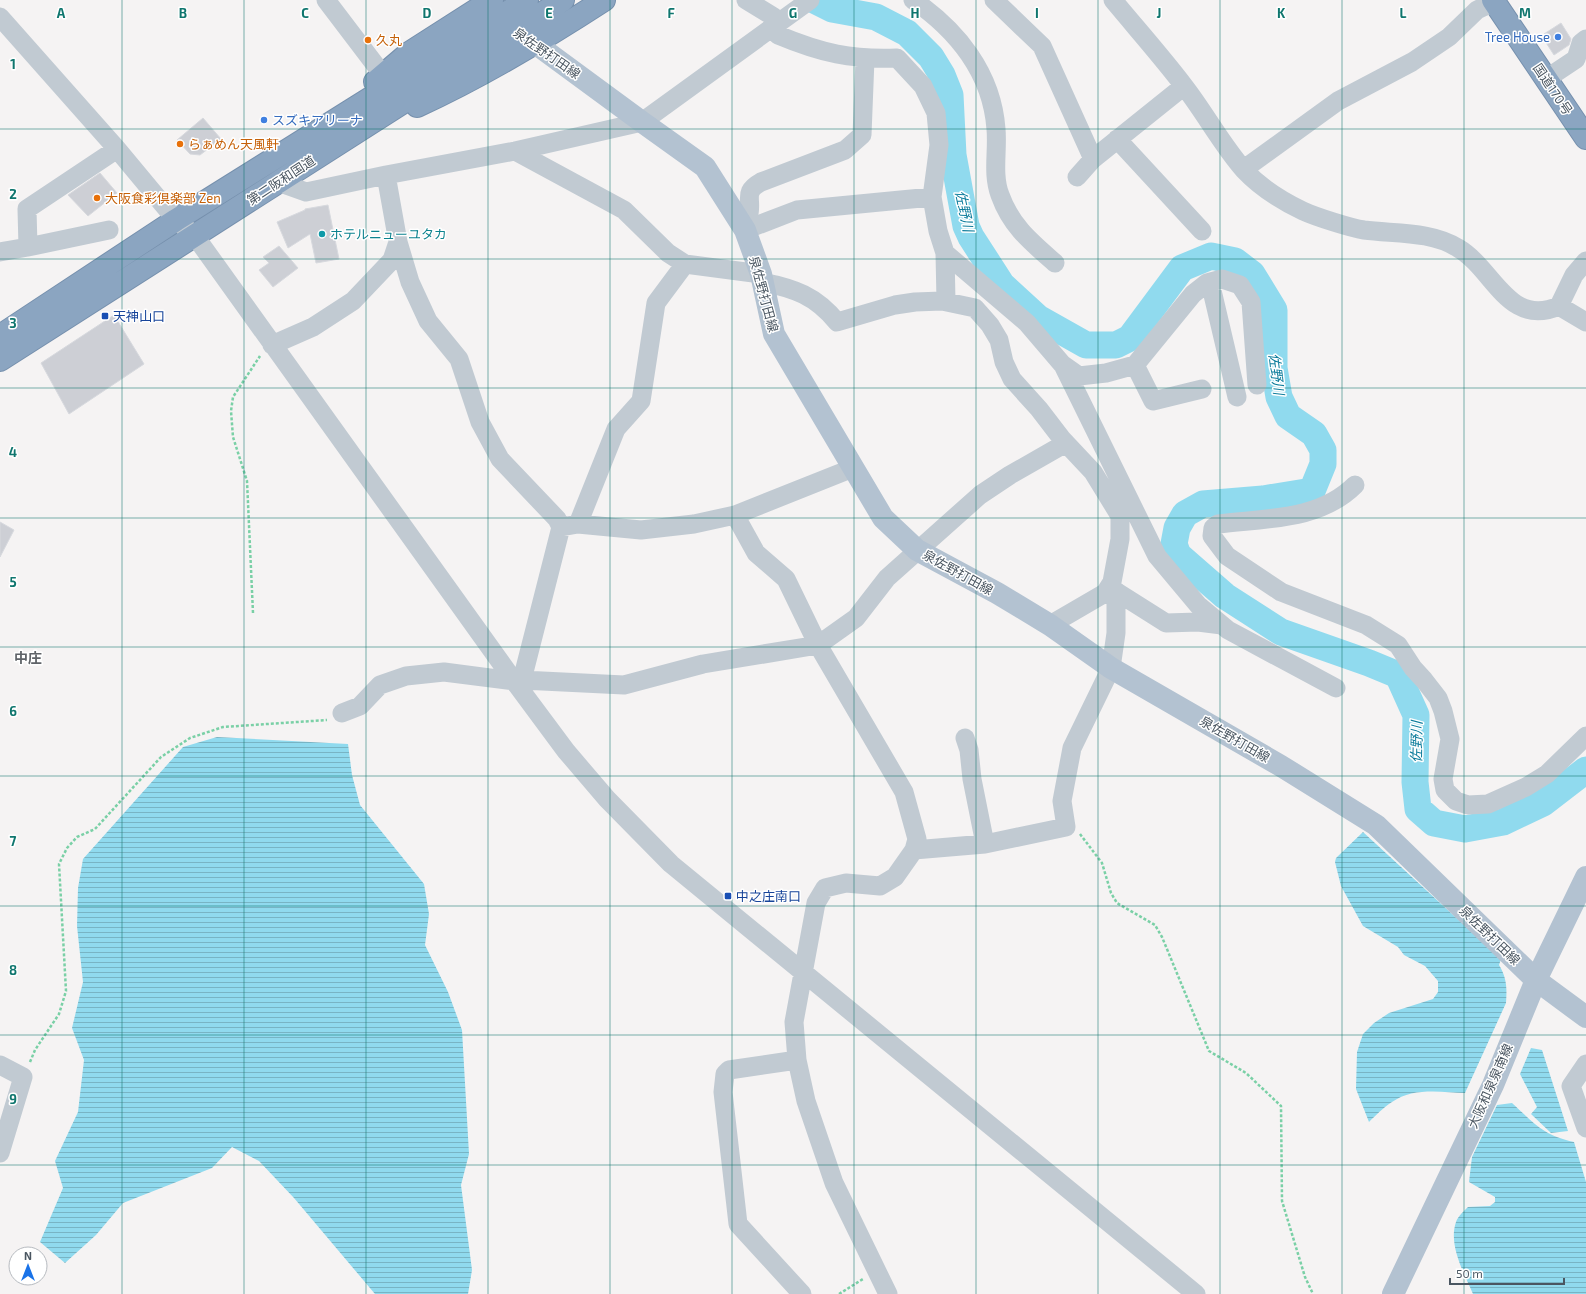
<svg xmlns="http://www.w3.org/2000/svg" width="1586" height="1294" font-family="'Exo 2','Noto Sans JP',sans-serif">
	<style>
		.water { fill: url(#water-rules) }
		.lines { fill: none; stroke-linecap: round; stroke-linejoin: round }
		.river { stroke: #90daee; stroke-width: 27 }
		.building { fill: #cdcfd5; stroke: #d7d9de }
		.highway-casing { stroke: #7690ad; stroke-width: 24 }
		.path { stroke: #7ad0a6; stroke-width: 2.5; stroke-dasharray: 3 2; stroke-linecap: butt }
		.minor { stroke: #c1cad2; stroke-width: 19 }
		.major { stroke: #b3c2d1; stroke-width: 22 }
		.highway { stroke: #8ba5c1; stroke-width: 22 }
		.grid { fill: none; stroke: #0f766e; stroke-width: 1; stroke-opacity: 0.55 }
		.shop-dot { fill: #3f7fe0; stroke: #fff; stroke-width: 1.5 }
		.food-dot { fill: #e8710a; stroke: #fff; stroke-width: 1.5 }
		.culture-dot { fill: #0f9aa8; stroke: #fff; stroke-width: 1.5 }
		.transit-dot { fill: #1a4fb4; stroke: #fff; stroke-width: 1.5 }
		.labels { text-anchor: middle; dominant-baseline: central; stroke-width: 3; stroke-linejoin: round; paint-order: stroke }
		.shop-label { font-size: 13px; fill: #366cbe; stroke: #fff; text-anchor: end }
		.food-label { font-size: 13px; fill: #c56008; stroke: #fff; text-anchor: start }
		.street-label { font-size: 13px; fill: #4a5661; stroke: #fff }
		.culture-label { font-size: 13px; fill: #0d838f; stroke: #fff; text-anchor: start }
		.transit-label { font-size: 13px; fill: #164399; stroke: #fff; text-anchor: start }
		.water-label { font-size: 14px; font-style: italic; fill: #0c7c9b; stroke: #fff }
		.neighbourhood-label { font-size: 14px; font-weight: bold; fill: #5f6368; stroke: #fff }
		.grid-label { font-size: 13px; text-anchor: middle; font-weight: bold; fill: #0f766e; stroke: #fff; stroke-width: 3; stroke-linejoin: round; paint-order: stroke }
	</style>
	<defs>
		<pattern id="water-rules" width="6" height="5" patternUnits="userSpaceOnUse"><rect width="6" height="5" fill="#90daee"/><path d="M0 2.5h6" fill="none" stroke="#78b4c4"/></pattern>
	</defs>
	<rect width="100%" height="100%" fill="#f5f3f3"/>
	<!-- water -->
	<path class="water" d="M217 737 348 744 352 775 360 805 424 884 429 914 425 945 448 992 462 1030 469 1154 461 1185 472 1270 468 1294H375L294 1198 259 1161 232 1147 212 1168 123 1203 96 1235 65 1263 40 1242 63 1188 55 1161 78 1112 84 1060 72 1028 83 982 77 926 78 888 83 859 183 747Z
		M1363 832 1501 959 1499 965C1507 978 1507 989 1506 1003L1465 1093C1441 1092 1413 1087 1392 1102 1384 1107 1376 1115 1369 1122L1356 1089 1357 1052 1363 1034 1374 1023 1389 1013 1433 999 1438 992V981L1425 966 1404 955 1398 947 1363 926 1341 886 1335 862 1336 858Z
		M1531 1048 1542 1050 1568 1131 1551 1133 1531 1114 1537 1107 1520 1074Z
		M1512 1103C1535 1124 1543 1135 1574 1142L1586 1182V1294H1473C1464 1273 1448 1245 1456 1222 1458 1216 1464 1211 1468 1207L1490 1206 1495 1202V1197L1469 1182 1472 1157 1497 1105Z"/>
	<g class="lines">
		<!-- river -->
		<path class="river" d="M814 0 832 9 876 17 907 33 931 57 942 75 950 95 953 155 966 226 971 237 1002 285 1038 318 1086 345H1116L1130 338 1182 268 1211 256 1235 261 1252 274 1274 310V368L1279 397 1288 416 1314 434 1323 450V464L1312 491 1263 499 1203 504 1185 514 1177 528 1174 544 1178 555 1225 596 1281 632 1369 663 1398 675 1416 715 1415 782 1418 809 1434 823 1465 829 1503 822 1543 803 1586 770"/>
	</g>
	<!-- building -->
	<path class="building" d="M1561 23 1571 39 1569 45 1554 55 1545 41 1547 39 1544 34Z
		M203 118 221 139 200 155 190 154 177 140Z
		M100 173 117 193 88 216 68 195Z
		M328 205 339 259 316 263 310 234 288 248 277 222 305 210V209Z
		M279 246 298 268 273 287 259 270 269 263 263 257Z
		M114 315 144 364 69 414 41 363Z
		M0 522 14 530 0 557Z"/>
	<g class="lines">
		<!-- highway casing -->
		<g class="highway-casing">
			<path id="highway" d="M1493 0 1586 138
				M375 82 409 53 492 0
				M417 106C483 76 544 39 604 0
				M0 336 176 220 527 0
				M0 360 563 0"/>
		</g>
		<!-- path -->
		<path class="path" d="M253 613 247 481 233 437 231 411 233 397 260 356
			M1080 834 1102 863 1111 893 1117 903 1155 925 1162 937 1209 1051 1246 1073 1281 1106 1282 1201 1305 1277 1313 1294
			M30 1062 35 1050 59 1014 66 991 59 864 67 848 77 837 95 829 161 757 190 738 223 727 327 720
			M839 1294 863 1279"/>
		<!-- minor -->
		<path class="minor" d="M326 0 383 75
			M746 0 774 17 778 35C821 53 852 60 897 58L923 86 936 113 939 145 932 197 938 231 945 253 1027 323 1062 364 1079 376 1106 373 1135 365 1193 294 1207 283 1222 279 1240 285 1251 302 1257 385
			M913 0C957 30 992 73 996 129 998 151 992 174 1000 195 1011 226 1031 242 1055 263
			M994 0 1042 46 1093 159
			M1113 0C1137 29 1162 57 1184 86 1205 113 1222 145 1244 170 1260 187 1282 201 1303 211 1316 217 1351 228 1364 230 1395 234 1431 231 1458 248 1494 269 1508 328 1559 306L1586 322
			M0 17 117 149 176 220 195 236 514 681 566 751 607 799 671 864 1196 1294
			M1546 79 1576 59 1581 43 1586 39
			M1117 139 1202 231
			M515 151 624 210 668 253 685 264 761 274
			M1244 169 1338 101 1412 62 1449 37 1477 10 1494 2
			M1077 177 1093 159 1184 86
			M278 182 306 192 386 175
			M745 230C746 225 748 219 749 214 752 198 743 192 761 182L845 150 862 135 865 59
			M745 230 797 210 932 197
			M398 242 410 282 428 321 459 359 480 422 500 459 557 519 561 527 522 680
			M28 247 109 230
			M0 252 28 247 27 209 117 149
			M945 253 946 301
			M762 282C794 288 816 296 837 322L895 305 915 302 942 301 975 308 990 325 999 340 1004 362 1012 379 1039 409 1062 439 1093 472 1120 516V539L1112 582 1105 593 1050 625
			M1210 282 1237 397
			M1559 306 1574 275 1586 261
			M272 345 313 327 353 301 392 260 398 242 386 175 515 151 642 122 810 0
			M1063 365 1157 556 1198 605 1228 630 1336 688
			M1135 365 1153 401 1202 389
			M1355 485C1319 521 1265 518 1218 524L1213 528 1212 536 1227 556 1281 592 1366 625 1398 645 1413 668 1424 680 1438 698 1443 711 1450 739 1443 779 1445 790 1456 801 1468 805 1488 804 1526 787 1547 774 1586 736
			M735 515 756 553 786 579 818 645 856 618 887 578 980 495 1010 475 1066 443
			M578 524 616 429 641 401 656 303 685 264
			M561 527 578 524 641 530 694 524 735 515 853 468
			M1109 587 1166 623 1198 622 1222 625
			M517 685 522 680 624 685 703 664 818 645 904 792 917 839 914 850
			M342 713 360 706 380 685 406 676 444 672 514 681
			M965 738 969 750 972 779 985 844
			M797 1060 729 1070 725 1074 723 1092 738 1224 802 1294
			M1586 1064 1571 1086 1586 1128
			M0 1065 23 1077 0 1153
			M888 1294 834 1183 806 1101 797 1060 794 1022 816 903 825 888 846 883 880 886 895 877 914 850 985 844 1066 827 1062 801 1072 748 1111 668 1116 633V591"/>
		<!-- major -->
		<path class="major" d="M521 33 642 122 705 167 745 230 761 274 774 334 883 518 917 550 997 593 1050 625 1111 668 1281 766 1376 825 1536 980 1586 1017
			M1393 1294 1493 1085 1536 980 1586 877"/>
		<!-- highway -->
		<use href="#highway" class="highway"/>
	</g>
	<!-- grid -->
	<path class="grid" d="M122 0V1294M244 0V1294M366 0V1294M488 0V1294M610 0V1294M732 0V1294M854 0V1294M976 0V1294M1098 0V1294M1220 0V1294M1342 0V1294M1464 0V1294M0 129H1586M0 259H1586M0 388H1586M0 518H1586M0 647H1586M0 776H1586M0 906H1586M0 1035H1586M0 1165H1586"/>
	<!-- markers -->
	<g class="shop-dot">
		<circle cx="1558" cy="37" r="4"/>
		<circle cx="264" cy="120" r="4"/>
	</g>
	<g class="food-dot">
		<circle cx="368" cy="40" r="4"/>
		<circle cx="180" cy="144" r="4"/>
		<circle cx="97" cy="198" r="4"/>
	</g>
	<circle class="culture-dot" cx="322" cy="234" r="4"/>
	<g class="transit-dot">
		<rect x="101" y="312" width="8" height="8" rx="2"/>
		<rect x="724" y="892" width="8" height="8" rx="2"/>
	</g>
	<g class="labels">
		<!-- shop labels -->
		<g class="shop-label">
			<text x="1550" y="37">Tree House</text>
			<text x="272" y="120" text-anchor="start">スズキアリーナ</text>
		</g>
		<!-- food labels -->
		<g class="food-label">
			<text x="376" y="40">久丸</text>
			<text x="188" y="144">らぁめん天風軒</text>
			<text x="105" y="198">大阪食彩倶楽部 Zen</text>
		</g>
		<!-- street labels -->
		<g class="street-label">
			<text transform="translate(547 53) rotate(35)">泉佐野打田線</text>
			<text transform="translate(1553 89) rotate(56)">国道170号</text>
			<text transform="translate(281 180) rotate(-33)">第二阪和国道</text>
			<text transform="translate(764 294) rotate(75)">泉佐野打田線</text>
			<text transform="translate(958 572) rotate(29)">泉佐野打田線</text>
			<text transform="translate(1235 739) rotate(30)">泉佐野打田線</text>
			<text transform="translate(1490 935) rotate(44)">泉佐野打田線</text>
			<text transform="translate(1490 1086) rotate(-66)">大阪和泉泉南線</text>
		</g>
		<!-- culture labels -->
		<g class="culture-label">
			<text x="330" y="234">ホテルニューユタカ</text>
		</g>
		<!-- transit labels -->
		<g class="transit-label">
			<text x="113" y="316">天神山口</text>
			<text x="736" y="896">中之庄南口</text>
		</g>
		<!-- water labels -->
		<g class="water-label">
			<text transform="translate(965 211) rotate(78)">佐野川</text>
			<text transform="translate(1277 374) rotate(83)">佐野川</text>
			<text transform="translate(1416 742) rotate(-89)">佐野川</text>
		</g>
		<!-- neighbourhood labels -->
		<g class="neighbourhood-label">
			<text x="28" y="657">中庄</text>
		</g>
	</g>
	<g class="grid-label">
		<text x="61" y="18">A</text>
		<text x="183" y="18">B</text>
		<text x="305" y="18">C</text>
		<text x="427" y="18">D</text>
		<text x="549" y="18">E</text>
		<text x="671" y="18">F</text>
		<text x="793" y="18">G</text>
		<text x="915" y="18">H</text>
		<text x="1037" y="18">I</text>
		<text x="1159" y="18">J</text>
		<text x="1281" y="18">K</text>
		<text x="1403" y="18">L</text>
		<text x="1525" y="18">M</text>
		<text x="13" y="69">1</text>
		<text x="13" y="199">2</text>
		<text x="13" y="328">3</text>
		<text x="13" y="457">4</text>
		<text x="13" y="587">5</text>
		<text x="13" y="716">6</text>
		<text x="13" y="846">7</text>
		<text x="13" y="975">8</text>
		<text x="13" y="1104">9</text>
	</g>
	<!-- north arrow -->
	<g transform="translate(28 1266)"><circle r="19" fill="#ffffff" stroke="#b7bbc0"/>
	<path d="M0-3L7 15L0 10L-7 15Z" fill="#1a73e8"/>
	<text y="-6" font-size="11" font-weight="bold" text-anchor="middle" fill="#4a5661">N</text>
	</g>
	<!-- scale -->
	<path d="M1450 1278v6h114v-6" fill="none" stroke="#4a5661" stroke-width="2"/>
	<text x="1456" y="1278" font-size="12" fill="#4a5661" stroke="#ffffff" stroke-width="3" paint-order="stroke">50 m</text>
</svg>
